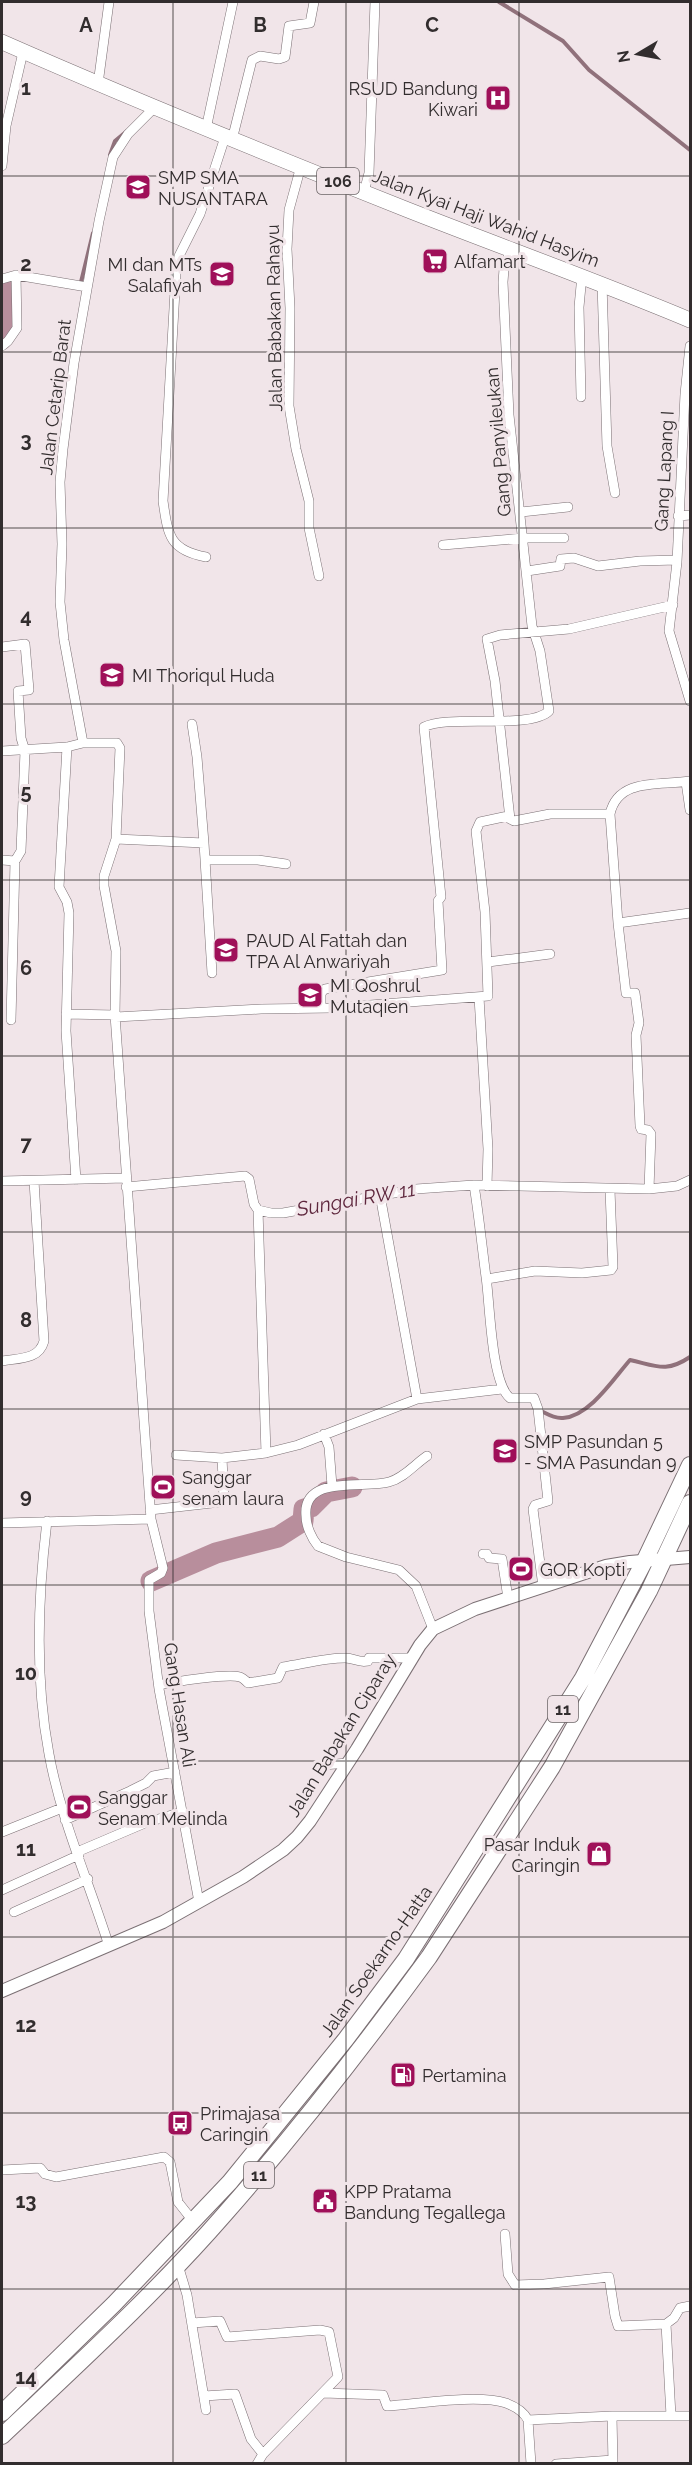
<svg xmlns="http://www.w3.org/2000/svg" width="692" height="2465" font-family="Raleway,sans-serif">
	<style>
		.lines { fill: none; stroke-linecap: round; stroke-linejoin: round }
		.stream { stroke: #90717b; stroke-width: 4 }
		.river { stroke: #b88e9c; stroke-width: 21 }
		.minor-casing { stroke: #7b7074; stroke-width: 10 }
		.tertiary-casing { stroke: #7b7074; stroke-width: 14 }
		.primary-casing { stroke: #7b7074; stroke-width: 16 }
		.trunk-casing { stroke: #7b7074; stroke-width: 18 }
		.minor { stroke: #fff; stroke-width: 9 }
		.tertiary { stroke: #fff; stroke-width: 12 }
		.primary { stroke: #fff; stroke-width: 15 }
		.trunk { stroke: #fff; stroke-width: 16 }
		.grid { fill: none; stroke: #322d2e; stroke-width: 1.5; stroke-opacity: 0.55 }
		.labels { text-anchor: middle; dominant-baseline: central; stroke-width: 6; stroke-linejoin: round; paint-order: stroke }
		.shield { fill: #f1e5e9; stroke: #6b6466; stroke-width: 1.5 }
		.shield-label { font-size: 16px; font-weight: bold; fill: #322d2e }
		.poi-label { font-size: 18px; fill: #322d2e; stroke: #f1e5e9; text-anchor: start }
		.street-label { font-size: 18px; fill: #322d2e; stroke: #f1e5e9 }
		.water-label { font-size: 20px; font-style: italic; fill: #5e273d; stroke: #f1e5e9 }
		.grid-label { font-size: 20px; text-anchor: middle; font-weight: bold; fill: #322d2e; stroke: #f1e5e9; stroke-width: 6; stroke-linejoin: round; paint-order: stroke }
	</style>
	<rect width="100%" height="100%" fill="#f1e5e9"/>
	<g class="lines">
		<!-- stream -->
		<path class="stream" d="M499 2 563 41 589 70 690 150
			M110 155 115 141 127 131
			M81 282 93 233
			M541 1411C547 1414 555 1419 563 1418 590 1416 614 1378 630 1360 657 1366 666 1373 690 1357"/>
		<!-- river -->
		<path class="river" d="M2 339 9 328 10 284
			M151 1581 216 1553 278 1537 303 1521 304 1509 311 1507 326 1492 352 1487"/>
		<!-- minor casing -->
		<g class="minor-casing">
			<path id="minor" d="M98 84 109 2
				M206 129 233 2
				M232 140 252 60 260 56 279 59 285 57 289 26 310 23 314 2
				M2 166 6 126 23 52
				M301 166 289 210 287 249 290 308 289 406 296 449 309 501V528L319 576
				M364 192 369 173 375 2
				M2 279 16 275 87 287
				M602 283 607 446 615 493
				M2 346 8 341 17 328 16 275
				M690 346 685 394 677 562 669 631 690 701
				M581 397 579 307 582 275
				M521 512 568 507
				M678 516 690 515
				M443 545 524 538H564
				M206 557C169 550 168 535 163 501L176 273 179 256 200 214 225 137
				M527 571 560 566 561 559 574 558 598 566 640 561 677 560
				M2 647 25 644 29 690 18 691 21 738 25 751 21 851 15 861
				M192 724 197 757 204 843
				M83 743 64 640 60 602 62 544 60 482 63 449 74 363 99 221 113 157 128 134 154 108
				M67 747 59 887 67 902 69 913 66 1031 76 1180
				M2 751 67 747 83 743H117L120 748 116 839 104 876V886L116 951 115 1015 151 1519 163 1568 161 1573 149 1580V1611L159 1689 199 1902
				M686 782 690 810
				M610 814H550L514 821 510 819 495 681 487 639 500 635 569 629 673 605
				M116 839 204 843 212 973
				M2 860 15 861
				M205 860H258L286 864
				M618 923 690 913
				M488 962 550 954
				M479 997 488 1149 487 1186
				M321 1008V993L325 989 442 970 438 901 441 897 424 727C449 714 530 730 549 711L540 651 532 626 509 415 503 282 504 269 511 248
				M66 1014 115 1015
				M116 1017 261 1009 331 1008 488 996 485 912 476 831 480 822 508 816
				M11 1020 15 861
				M2 1181 126 1178
				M474 1185C479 1216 482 1247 486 1277 490 1303 491 1383 510 1398H534L538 1409 548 1501 535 1505 533 1509 543 1587
				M126 1187 245 1176 249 1179 254 1204 258 1210 271 1213H283L416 1189 474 1185 649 1189 677 1186 690 1180
				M649 1189 651 1134 648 1130 641 1129 640 1126 636 1035 639 1023 635 993H626L618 923 610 814C618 777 661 786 690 781
				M380 1195 417 1399
				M258 1210 266 1453
				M487 1279 535 1271 582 1273 611 1270 613 1267 610 1190
				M2 1361C19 1358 39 1360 44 1341L34 1181
				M324 1434 329 1447 332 1486
				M176 1455 222 1458 266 1453 298 1445 417 1399 502 1389
				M427 1456C415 1464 404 1478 389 1482 365 1489 302 1474 306 1516 306 1526 312 1539 318 1546L346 1557 399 1570 416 1586 433 1629
				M150 1510 221 1502 224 1499 222 1458
				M47 1521C38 1595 35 1680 49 1754 61 1820 89 1882 109 1946
				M2 1523 151 1519
				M483 1554H487L489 1558 502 1559 508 1598
				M159 1685C173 1682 228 1673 240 1677 243 1678 246 1681 248 1683L278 1678 283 1667C303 1664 325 1658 345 1658 355 1658 357 1663 368 1661L369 1658H412
				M323 1765 348 1763
				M65 1820 130 1791 146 1783 153 1776 175 1772
				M2 1832 62 1808
				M77 1852 145 1823 182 1812
				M2 1890 79 1855
				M14 1912 88 1879
				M2 2170 40 2168 45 2174 56 2177 164 2157 170 2162 178 2202 193 2221
				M505 2234 508 2274 515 2285 544 2284 609 2277 615 2316 618 2326 666 2324 671 2416
				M178 2265 187 2295 206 2410
				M192 2323 220 2321 227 2337 320 2330 329 2332 338 2377 263 2454 257 2464
				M666 2324 674 2318 680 2308 690 2306
				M323 2393 383 2395 387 2406C418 2404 477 2394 506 2403 514 2406 524 2412 528 2420L531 2464
				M204 2396 235 2394 251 2439 263 2454
				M528 2420 612 2416
				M556 2464 613 2460
				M613 2464 612 2416H690"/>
		</g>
		<!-- tertiary casing -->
		<g class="tertiary-casing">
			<path id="tertiary" d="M2 1991 163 1922 243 1877 283 1850 297 1837 310 1821 357 1749 420 1645 433 1629 475 1609 606 1566 630 1562 690 1557"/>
		</g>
		<!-- primary casing -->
		<g class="primary-casing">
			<path id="primary" d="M2 42C136 101 272 156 408 210 502 247 597 281 690 320"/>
		</g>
		<!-- trunk casing -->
		<g class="trunk-casing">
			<path id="trunk" d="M2 2413 114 2304 230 2182 346 2039 406 1959 583 1678 645 1560 690 1465
				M2 2436C77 2365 155 2294 223 2216 296 2133 364 2046 429 1957L552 1767 649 1591 690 1503"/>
		</g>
		<!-- minor -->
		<use href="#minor" class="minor"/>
		<!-- tertiary -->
		<use href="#tertiary" class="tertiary"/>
		<!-- primary -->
		<use href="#primary" class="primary"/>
		<!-- trunk -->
		<use href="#trunk" class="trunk"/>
	</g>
	<!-- grid -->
	<path class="grid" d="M173 2V2464M346 2V2464M519 2V2464M2 176H690M2 352H690M2 528H690M2 704H690M2 880H690M2 1056H690M2 1232H690M2 1409H690M2 1585H690M2 1761H690M2 1937H690M2 2113H690M2 2289H690"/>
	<!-- icons -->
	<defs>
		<g id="hospital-square" transform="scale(1.35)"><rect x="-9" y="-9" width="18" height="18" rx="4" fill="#9f1059" stroke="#f1e5e9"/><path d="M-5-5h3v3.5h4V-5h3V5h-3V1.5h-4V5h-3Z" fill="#fff"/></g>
		<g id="school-square" transform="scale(1.35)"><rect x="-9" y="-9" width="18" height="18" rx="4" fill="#9f1059" stroke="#f1e5e9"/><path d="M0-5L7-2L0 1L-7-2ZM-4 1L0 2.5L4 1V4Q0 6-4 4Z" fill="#fff"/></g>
		<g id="supermarket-square" transform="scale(1.35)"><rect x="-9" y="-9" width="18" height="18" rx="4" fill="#9f1059" stroke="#f1e5e9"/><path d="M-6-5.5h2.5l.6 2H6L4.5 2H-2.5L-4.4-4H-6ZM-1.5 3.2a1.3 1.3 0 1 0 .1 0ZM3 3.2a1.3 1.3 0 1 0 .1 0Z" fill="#fff"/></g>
		<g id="stadium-square" transform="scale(1.35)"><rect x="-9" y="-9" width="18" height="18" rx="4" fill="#9f1059" stroke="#f1e5e9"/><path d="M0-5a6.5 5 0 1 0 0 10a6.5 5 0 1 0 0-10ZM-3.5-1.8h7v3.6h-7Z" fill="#fff"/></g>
		<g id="shop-square" transform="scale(1.35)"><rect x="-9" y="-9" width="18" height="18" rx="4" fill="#9f1059" stroke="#f1e5e9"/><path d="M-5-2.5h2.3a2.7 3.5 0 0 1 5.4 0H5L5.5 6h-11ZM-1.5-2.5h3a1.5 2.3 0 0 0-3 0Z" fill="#fff"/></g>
		<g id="fuel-square" transform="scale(1.35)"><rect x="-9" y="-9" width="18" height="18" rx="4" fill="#9f1059" stroke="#f1e5e9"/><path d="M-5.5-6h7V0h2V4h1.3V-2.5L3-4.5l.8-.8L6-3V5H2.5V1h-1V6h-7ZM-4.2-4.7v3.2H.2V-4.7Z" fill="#fff"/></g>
		<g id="bus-square" transform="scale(1.35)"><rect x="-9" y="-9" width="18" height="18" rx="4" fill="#9f1059" stroke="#f1e5e9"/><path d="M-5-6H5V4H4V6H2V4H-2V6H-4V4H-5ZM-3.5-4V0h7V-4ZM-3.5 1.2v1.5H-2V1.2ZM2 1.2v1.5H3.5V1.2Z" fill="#fff"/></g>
		<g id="civic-square" transform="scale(1.35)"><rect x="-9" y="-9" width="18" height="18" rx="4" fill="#9f1059" stroke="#f1e5e9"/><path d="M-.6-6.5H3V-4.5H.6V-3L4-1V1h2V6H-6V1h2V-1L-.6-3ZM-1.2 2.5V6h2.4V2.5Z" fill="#fff"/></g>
	</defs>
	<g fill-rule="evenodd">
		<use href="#hospital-square" x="498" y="98"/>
		<use href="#school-square" x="138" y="187"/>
		<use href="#supermarket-square" x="435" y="261"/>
		<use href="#school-square" x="222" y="274"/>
		<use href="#school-square" x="112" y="675"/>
		<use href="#school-square" x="226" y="950"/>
		<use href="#school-square" x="310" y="995"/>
		<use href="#school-square" x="505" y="1451"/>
		<use href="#stadium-square" x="163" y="1487"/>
		<use href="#stadium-square" x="521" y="1569"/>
		<use href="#stadium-square" x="79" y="1807"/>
		<use href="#shop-square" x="599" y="1854"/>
		<use href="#fuel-square" x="403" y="2075"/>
		<use href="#bus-square" x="180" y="2123"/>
		<use href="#civic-square" x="325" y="2201"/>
	</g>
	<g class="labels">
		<!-- shield labels -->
		<g class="shield">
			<rect x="317" y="168" width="42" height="26" rx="4.5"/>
			<rect x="548" y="1696" width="30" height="26" rx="4.5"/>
			<rect x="244" y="2162" width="30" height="26" rx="4.5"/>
		</g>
		<g class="shield-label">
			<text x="338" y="181">106</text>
			<text x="563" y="1709">11</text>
			<text x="259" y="2175">11</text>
		</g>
		<!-- poi labels -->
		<g class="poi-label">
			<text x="478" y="88" text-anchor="end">RSUD Bandung<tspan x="478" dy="21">Kiwari</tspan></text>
			<text x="158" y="177">SMP SMA<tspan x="158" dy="21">NUSANTARA</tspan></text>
			<text x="454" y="261">Alfamart</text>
			<text x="202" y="264" text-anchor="end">MI dan MTs<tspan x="202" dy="21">Salafiyah</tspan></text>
			<text x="132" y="675">MI Thoriqul Huda</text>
			<text x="246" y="940">PAUD Al Fattah dan<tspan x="246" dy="21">TPA Al Anwariyah</tspan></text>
			<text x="330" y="985">MI Qoshrul<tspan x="330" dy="21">Mutaqien</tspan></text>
			<text x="524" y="1441">SMP Pasundan 5<tspan x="524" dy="21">- SMA Pasundan 9</tspan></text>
			<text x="182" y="1477">Sanggar<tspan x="182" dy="21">senam laura</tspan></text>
			<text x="540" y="1569">GOR Kopti</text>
			<text x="98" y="1797">Sanggar<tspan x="98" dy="21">Senam Melinda</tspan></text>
			<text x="580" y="1844" text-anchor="end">Pasar Induk<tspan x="580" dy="21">Caringin</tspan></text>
			<text x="422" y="2075">Pertamina</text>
			<text x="200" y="2113">Primajasa<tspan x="200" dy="21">Caringin</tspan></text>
			<text x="344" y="2191">KPP Pratama<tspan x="344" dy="21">Bandung Tegallega</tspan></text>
		</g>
		<!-- street labels -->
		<g class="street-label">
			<text transform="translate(486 218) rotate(21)">Jalan Kyai Haji Wahid Hasyim</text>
			<text transform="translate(274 318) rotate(-91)">Jalan Babakan Rahayu</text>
			<text transform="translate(55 397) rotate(-83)">Jalan Cetarip Barat</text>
			<text transform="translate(498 442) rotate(-95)">Gang Panyileukan</text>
			<text transform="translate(664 471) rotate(-87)">Gang Lapang I</text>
			<text transform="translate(180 1705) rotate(81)">Gang Hasan Ali</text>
			<text transform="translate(341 1735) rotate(-58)">Jalan Babakan Ciparay</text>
			<text transform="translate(376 1961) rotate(-55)">Jalan Soekarno-Hatta</text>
		</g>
		<!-- water labels -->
		<g class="water-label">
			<text transform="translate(356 1199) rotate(-10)">Sungai RW 11</text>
		</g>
	</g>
	<g class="grid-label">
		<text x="86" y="32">A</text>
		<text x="260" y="32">B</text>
		<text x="432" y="32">C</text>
		<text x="26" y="95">1</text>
		<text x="26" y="271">2</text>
		<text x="26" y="447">3</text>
		<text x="26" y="623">4</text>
		<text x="26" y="799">5</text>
		<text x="26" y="975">6</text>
		<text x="26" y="1151">7</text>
		<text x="26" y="1327">8</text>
		<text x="26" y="1503">9</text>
		<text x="26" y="1680">10</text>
		<text x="26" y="1856">11</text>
		<text x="26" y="2032">12</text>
		<text x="26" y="2208">13</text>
		<text x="26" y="2384">14</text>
	</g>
	<!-- border -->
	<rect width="692" height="2465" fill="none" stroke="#322d2e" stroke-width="6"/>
	<!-- north arrow -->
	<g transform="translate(638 54) rotate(260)" stroke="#f1e5e9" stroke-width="4.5" paint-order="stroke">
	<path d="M0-4.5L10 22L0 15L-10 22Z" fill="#322d2e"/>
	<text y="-9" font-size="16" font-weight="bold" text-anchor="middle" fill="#322d2e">N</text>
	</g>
</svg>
